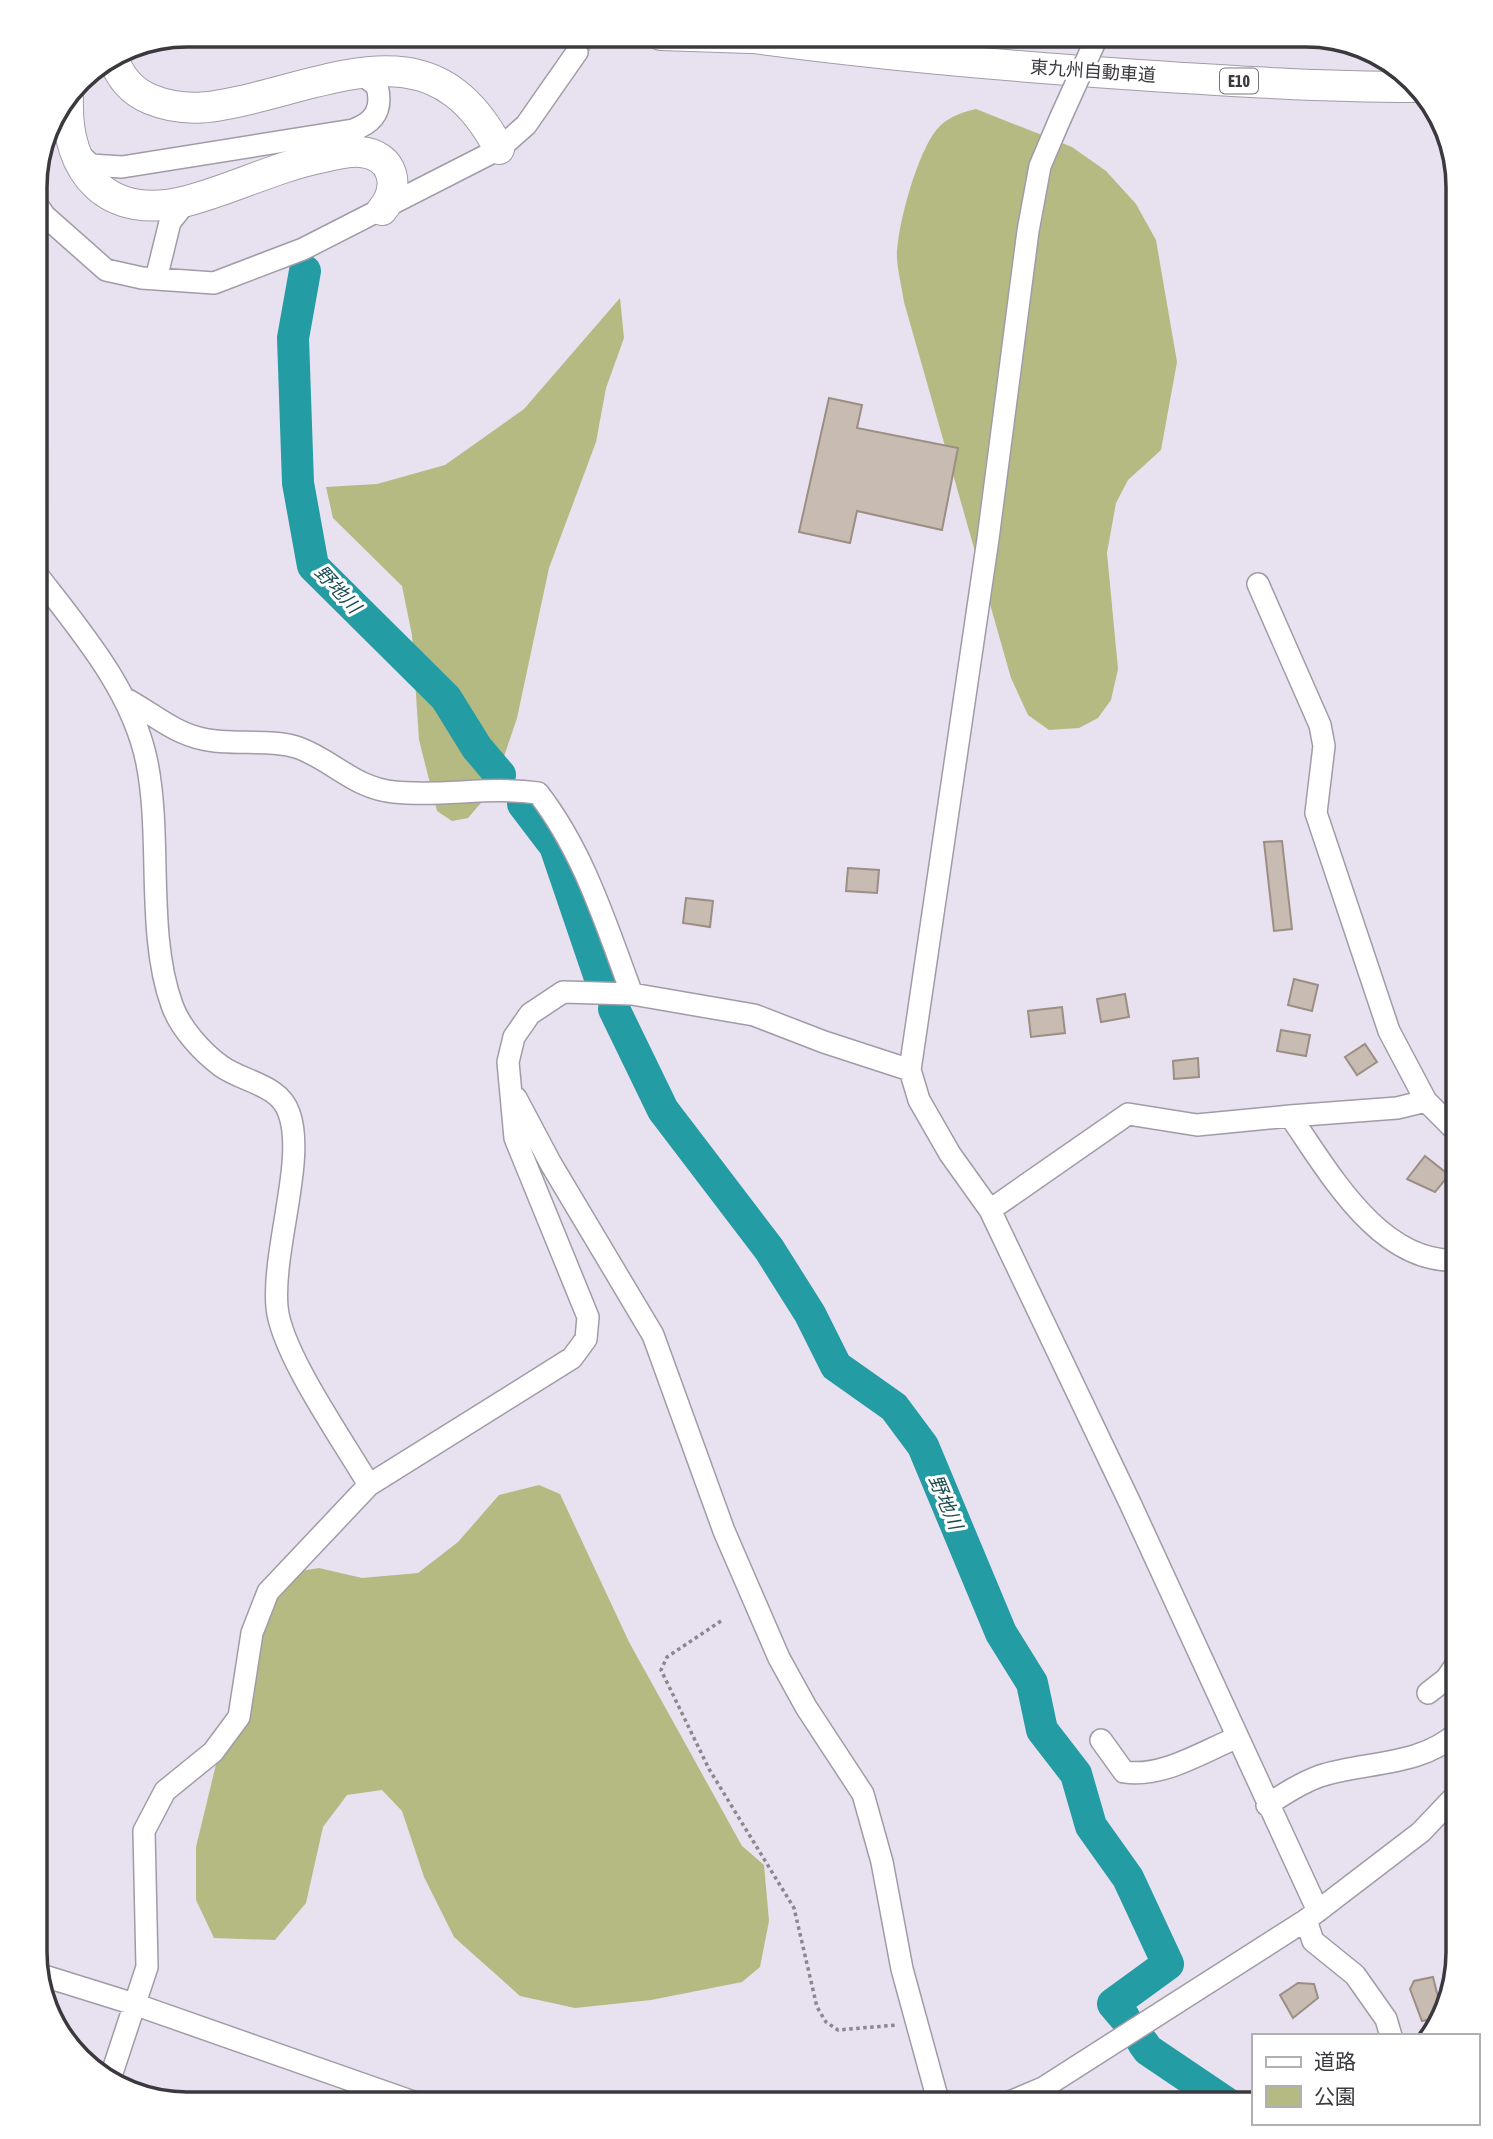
<svg xmlns="http://www.w3.org/2000/svg" width="1493" height="2139" font-family="'Asap Condensed','Noto Sans JP',sans-serif">
	<style>
		.green { fill: #b5ba82 }
		.lines { fill: none; stroke-linecap: round; stroke-linejoin: round }
		.river { stroke: #239ca4; stroke-width: 32 }
		.building { fill: #c8bbb1; stroke: #9a8e85; stroke-width: 2 }
		.minor-tunnel { stroke: #c5bfcc; stroke-width: 21; stroke-dasharray: 21 10; stroke-linecap: butt }
		.minor-casing { stroke: #a19ba8; stroke-width: 24 }
		.highway-casing { stroke: #a19ba8; stroke-width: 32 }
		.path { stroke: #8b868f; stroke-width: 3.5; stroke-dasharray: 3.5 3.5; stroke-linecap: butt }
		.minor { stroke: #fff; stroke-width: 21 }
		.highway { stroke: #fff; stroke-width: 30 }
		.minor-bridge-casing { stroke: #a19ba8; stroke-width: 24; stroke-linecap: butt }
		.minor-bridge { stroke: #fff; stroke-width: 21 }
		.labels { text-anchor: middle; dominant-baseline: central; stroke-width: 6; stroke-linejoin: round; paint-order: stroke }
		.shield { fill: #fff; stroke: #767478; stroke-width: 2 }
		.shield-label { font-size: 16px; font-weight: bold; fill: #3b383e }
		.street-label { font-size: 18px; fill: #3b383e; stroke: #fff }
		.water-label { font-size: 19px; font-style: italic; fill: #1c4d51; stroke: #fff }
		.rim { fill: none; stroke: #3b383e; stroke-width: 3.5 }
	</style>
	<rect width="100%" height="100%" fill="#e8e1ef"/>
	<!-- green -->
	<path class="green" d="M976 109 1072 147 1106 171 1136 204 1156 240 1177 362 1161 450 1128 480 1116 503 1107 553 1118 669 1111 700 1098 718 1079 728 1049 730 1028 715 1011 678 904 302C902 288 898 273 897 259 896 229 919 144 941 125 951 116 963 112 976 109Z
		M620 298 624 338 606 388 596 442 549 568 517 718 493 789 468 818 452 821 437 811 419 740 412 635 402 586 333 518 326 487 377 484 445 465 524 409Z
		M539 1485 560 1494 629 1642 742 1846 764 1865 769 1921 760 1967 742 1982 651 2000 575 2008 520 1996 454 1937 424 1877 402 1811 382 1790 347 1795 323 1827 306 1903 275 1940 214 1938 196 1900V1847L248 1632 276 1575 319 1568 362 1578 418 1573 458 1542 499 1495Z"/>
	<g class="lines">
		<!-- river -->
		<path class="river" d="M305 271 293 338 298 483 313 566 446 698 477 748 500 775
			M523 804 555 846 600 978
			M614 1009 663 1110 769 1249 810 1314 836 1366 894 1407 923 1446 1001 1633 1032 1683 1042 1730 1076 1774 1091 1826 1128 1878 1168 1964 1113 2004 1124 2017
			M1143 2043 1148 2050 1228 2104"/>
	</g>
	<!-- building -->
	<path class="building" d="M829 398 862 405 857 428 958 448 942 530 857 511 850 543 799 532Z
		M1282 841 1292 929 1274 931 1264 842Z
		M848 868 879 870 877 893 846 891Z
		M686 898 713 901 710 927 683 923Z
		M1294 979 1318 985 1312 1011 1288 1005Z
		M1125 994 1129 1017 1101 1022 1097 999Z
		M1062 1007 1065 1033 1031 1037 1028 1011Z
		M1281 1030 1310 1035 1306 1056 1277 1051Z
		M1365 1044 1377 1062 1357 1075 1345 1057Z
		M1198 1058 1199 1077 1174 1079 1173 1061Z
		M1425 1156 1449 1175 1435 1192 1407 1179Z
		M1433 1977 1442 2013 1441 2017 1422 2021 1410 1989 1414 1981Z
		M1298 1983 1314 1984 1318 1998 1293 2018 1280 1995Z"/>
	<g class="lines">
		<!-- minor-tunnel -->
		<path class="minor-tunnel" d="M577 52 587 35"/>
		<!-- minor casing -->
		<g class="minor-casing">
			<path id="minor" d="M1060 119 1040 166 1028 231 988 539 910 1070 919 1100 950 1154 990 1210 1130 1503 1318 1911
				M77 152 91 165 122 167 353 130C375 122 383 109 377 86L359 72
				M35 202 45 216 106 270 142 278 214 283 303 249 499 149 526 125 577 52
				M156 279 170 222 186 202
				M35 572C79 629 133 691 147 763 162 837 146 934 172 1005 180 1028 202 1052 221 1066 243 1082 279 1084 289 1113 306 1159 272 1250 277 1307 281 1353 344 1442 369 1485
				M1258 584 1320 725 1324 746 1316 813 1389 1031 1426 1101 1458 1133
				M124 698C151 712 173 733 203 739 232 746 272 738 299 748 334 761 354 788 394 792 442 797 490 786 538 793 584 852 606 925 632 994
				M516 1098 551 1164 653 1335 724 1531 779 1658 806 1707 863 1794 882 1862 902 1969 939 2104
				M1290 1116 1397 1108 1426 1101
				M990 1210 1128 1114 1197 1125 1290 1116C1329 1172 1380 1265 1458 1260
				M1428 1693 1446 1679 1458 1662
				M1101 1740 1124 1772C1162 1778 1202 1752 1236 1738
				M1267 1805C1284 1794 1301 1783 1320 1776 1366 1761 1420 1767 1458 1732
				M1306 1920 1313 1941 1355 1975 1386 2019 1391 2036
				M41 1975 134 2004 419 2104
				M109 2082 147 1967 144 1831 165 1791 213 1752 239 1717 252 1633 268 1592 369 1485 572 1358 586 1339 588 1317 515 1138 508 1062 514 1037 530 1014 563 992 632 994 754 1015 824 1042 910 1070
				M1005 2104 1043 2088 1306 1920 1421 1832 1458 1793"/>
		</g>
		<!-- highway casing -->
		<g class="highway-casing">
			<path id="highway" d="M661 35 750 38
				M732 35C867 54 1003 66 1138 75 1230 81 1322 87 1414 87
				M113 57C119 76 131 91 150 99 186 114 217 107 254 98 354 73 440 35 499 149
				M68 98C65 174 108 221 187 201 233 189 277 166 324 157 336 154 349 151 361 152 394 155 401 187 382 210"/>
		</g>
		<!-- path -->
		<path class="path" d="M721 1621 667 1657 661 1670 709 1769 794 1908 817 2007 826 2022 838 2030 897 2025"/>
		<!-- minor -->
		<use href="#minor" class="minor"/>
		<!-- highway -->
		<use href="#highway" class="highway"/>
		<!-- minor-bridge casing -->
		<g class="minor-bridge-casing">
			<path id="minor-bridge" d="M1060 119 1098 35"/>
		</g>
		<!-- minor-bridge -->
		<use href="#minor-bridge" class="minor-bridge"/>
	</g>
	<g class="labels">
		<!-- shield labels -->
		<rect class="shield" x="1220" y="68.5" width="38" height="25" rx="5"/>
		<g class="shield-label">
			<text x="1239" y="81">E10</text>
		</g>
		<!-- street labels -->
		<g class="street-label">
			<text transform="translate(1093 71) rotate(4)">東九州自動車道</text>
		</g>
		<!-- water labels -->
		<g class="water-label">
			<text transform="translate(338 589) rotate(47)">野地川</text>
			<text transform="translate(946 1502) rotate(67)">野地川</text>
		</g>
	</g>
	<!-- crop -->
	<path d="M0 0H1493V2139H0ZM187 47H1306A140 140 0 0 1 1446 187V1952A140 140 0 0 1 1306 2092H187A140 140 0 0 1 47 1952V187A140 140 0 0 1 187 47Z" fill="#fff" fill-rule="evenodd"/>
	<path class="rim" d="M187 47H1306A140 140 0 0 1 1446 187V1952A140 140 0 0 1 1306 2092H187A140 140 0 0 1 47 1952V187A140 140 0 0 1 187 47Z"/>
	<!-- legend -->
	<rect x="1252" y="2034" width="228" height="91" fill="#ffffff" stroke="#b1afb2" stroke-width="2"/>
	<rect x="1266" y="2057" width="35" height="10" fill="#ffffff" stroke="#b1afb2" stroke-width="2"/>
	<text x="1314" y="2069" font-size="21" fill="#3b383e">道路</text>
	<rect x="1266" y="2086" width="35" height="21" fill="#b5ba82" stroke="#b1afb2" stroke-width="2"/>
	<text x="1314" y="2104" font-size="21" fill="#3b383e">公園</text>
</svg>
